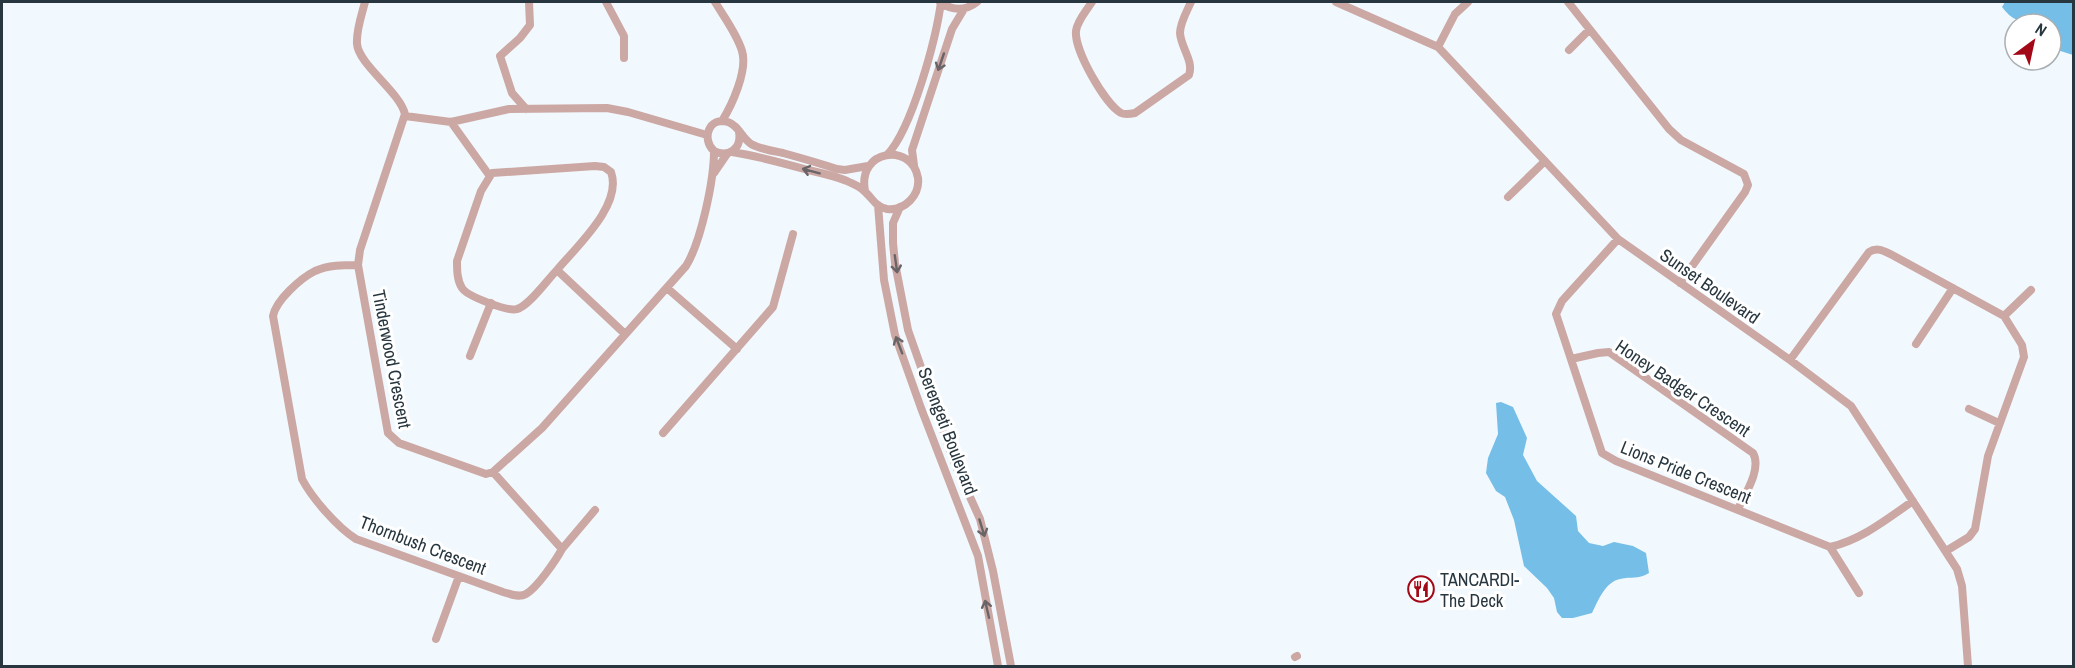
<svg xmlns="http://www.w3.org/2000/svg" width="2075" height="668" font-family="'Archivo Narrow',sans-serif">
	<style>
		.water { fill: #74bee8 }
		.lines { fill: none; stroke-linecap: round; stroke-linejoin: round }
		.minor { stroke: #cca8a4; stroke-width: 8 }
		.oneway { stroke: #696467 }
		.labels { text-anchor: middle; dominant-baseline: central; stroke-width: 6; stroke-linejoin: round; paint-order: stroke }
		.street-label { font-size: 18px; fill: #27363f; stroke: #fff }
		.poi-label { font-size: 18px; fill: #27363f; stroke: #fff; text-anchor: start }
	</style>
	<rect width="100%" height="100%" fill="#f2f9fe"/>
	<!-- water -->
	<path class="water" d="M2005 2H2073V55L2051 48V24C2030 24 2015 25 2002 7Z
		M1501 402 1513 407 1527 438 1523 455 1537 481 1576 516 1578 531 1589 543 1603 546 1614 542 1633 546 1646 553 1649 573C1637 580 1632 576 1620 579 1605 582 1598 601 1592 613L1573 618H1562L1557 612 1554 598 1547 588 1524 566 1514 520 1505 497 1496 491 1486 473 1488 458 1498 434 1496 403Z"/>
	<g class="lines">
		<!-- minor -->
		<path class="minor" d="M365 2C362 14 356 30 357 44 359 65 399 91 405 114L360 250 358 265 388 433 399 443 486 474 493 472 542 428 686 266C701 242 714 180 714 151
			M606 2 624 36V58
			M715 2C724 17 737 34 742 51 748 70 732 105 722 121
			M940 2C952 11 966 11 977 2
			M1092 2C1087 10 1077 21 1076 31 1074 50 1105 104 1121 113 1125 115 1130 114 1135 113L1189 75C1194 61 1181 48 1180 33 1180 23 1187 11 1191 2
			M1336 2 1438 47 1618 239 1790 360 1851 406 1957 569 1962 586 1968 666
			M1568 2 1669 129 1681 140 1744 174 1748 185 1745 192 1680 283
			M1438 47 1455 14 1468 2
			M1569 50 1589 30
			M526 109 512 93 500 56 520 38 530 25 529 2
			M405 116 451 122 509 109 607 108 628 112 707 135
			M451 122 489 175
			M739 132C742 149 728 158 714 151 701 139 709 116 728 122 738 125 742 138 751 144 760 149 773 151 783 153 801 158 819 163 837 169L845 170 868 166
			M732 152C758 156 783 163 808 170 821 173 835 176 847 181 853 184 859 186 863 190 872 197 875 207 887 209 905 211 920 195 918 178 912 142 857 149 865 191
			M887 155C912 129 936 39 941 2
			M914 165 912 150 952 29 964 9
			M714 173 727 154
			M1508 197 1545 161
			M878 205 884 280 895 335 921 408 978 556 998 666
			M900 207 893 223V243L895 263 908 330 955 464 980 519 993 571 1011 666
			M1618 239 1562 301 1556 314 1602 453 1616 461 1830 547C1861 540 1887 519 1913 501
			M358 265C344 265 328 265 315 271 301 278 276 300 273 316L302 479C312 498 337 527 356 539L503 592C510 594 519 598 526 594 537 588 556 560 562 549L493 472
			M557 270C548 279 529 306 517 309 508 312 467 296 462 288 457 280 457 270 457 261L481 191 492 173 595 166 604 167 611 172C623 205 576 247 557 270L625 334
			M667 288 737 349
			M2004 316 2031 290
			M1916 344 1953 288
			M470 356 491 303
			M1571 359 1598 353 1609 352 1753 453C1762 469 1745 494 1738 509
			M1790 360 1869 252C1878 246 1886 252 1894 256L2004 316 2022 345 2024 357 1988 456 1975 529 1969 537 1946 551
			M1969 409 1999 423
			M663 433 773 307 793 234
			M1830 547 1859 593
			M562 549 595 510
			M436 639 459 576
			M1295 657 1297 656"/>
	</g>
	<!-- one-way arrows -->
	<defs><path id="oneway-shaft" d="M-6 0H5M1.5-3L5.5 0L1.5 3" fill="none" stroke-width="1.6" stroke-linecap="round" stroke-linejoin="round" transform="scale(1.5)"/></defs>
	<g class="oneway">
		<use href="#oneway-shaft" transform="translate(941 62) rotate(109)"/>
		<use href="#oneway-shaft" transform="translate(811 171) rotate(-165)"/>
		<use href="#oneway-shaft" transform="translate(896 264) rotate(82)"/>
		<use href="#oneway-shaft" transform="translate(899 345) rotate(-111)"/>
		<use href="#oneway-shaft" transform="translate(982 528) rotate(73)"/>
		<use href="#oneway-shaft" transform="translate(987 609) rotate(-103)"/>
	</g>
	<!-- icons -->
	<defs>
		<g id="restaurant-ring" transform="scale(1.35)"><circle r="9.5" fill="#fff" stroke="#a30816" stroke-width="1.5"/><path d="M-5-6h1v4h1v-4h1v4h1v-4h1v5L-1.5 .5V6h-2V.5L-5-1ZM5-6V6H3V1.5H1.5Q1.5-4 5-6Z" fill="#a30816"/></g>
	</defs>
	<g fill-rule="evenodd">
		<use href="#restaurant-ring" x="1421" y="589"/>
	</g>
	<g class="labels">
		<!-- street labels -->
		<g class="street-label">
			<text transform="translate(1710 286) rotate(35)">Sunset Boulevard</text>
			<text transform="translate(392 359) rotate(79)">Tinderwood Crescent</text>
			<text transform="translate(1683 388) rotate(34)">Honey Badger Crescent</text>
			<text transform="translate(948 431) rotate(69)">Serengeti Boulevard</text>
			<text transform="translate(1686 472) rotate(22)">Lions Pride Crescent</text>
			<text transform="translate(423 545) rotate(21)">Thornbush Crescent</text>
		</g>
		<!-- poi labels -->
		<g class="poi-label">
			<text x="1440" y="579">TANCARDI-<tspan x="1440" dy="21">The Deck</tspan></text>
		</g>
	</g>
	<!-- border -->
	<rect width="2075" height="668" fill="none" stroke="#27363f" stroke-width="6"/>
	<!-- north arrow -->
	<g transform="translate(2033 42) rotate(33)"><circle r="28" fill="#ffffff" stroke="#a9afb2" stroke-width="1.5"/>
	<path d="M0-4.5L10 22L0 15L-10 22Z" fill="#a30816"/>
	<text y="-9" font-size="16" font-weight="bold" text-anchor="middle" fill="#27363f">N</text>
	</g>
</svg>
